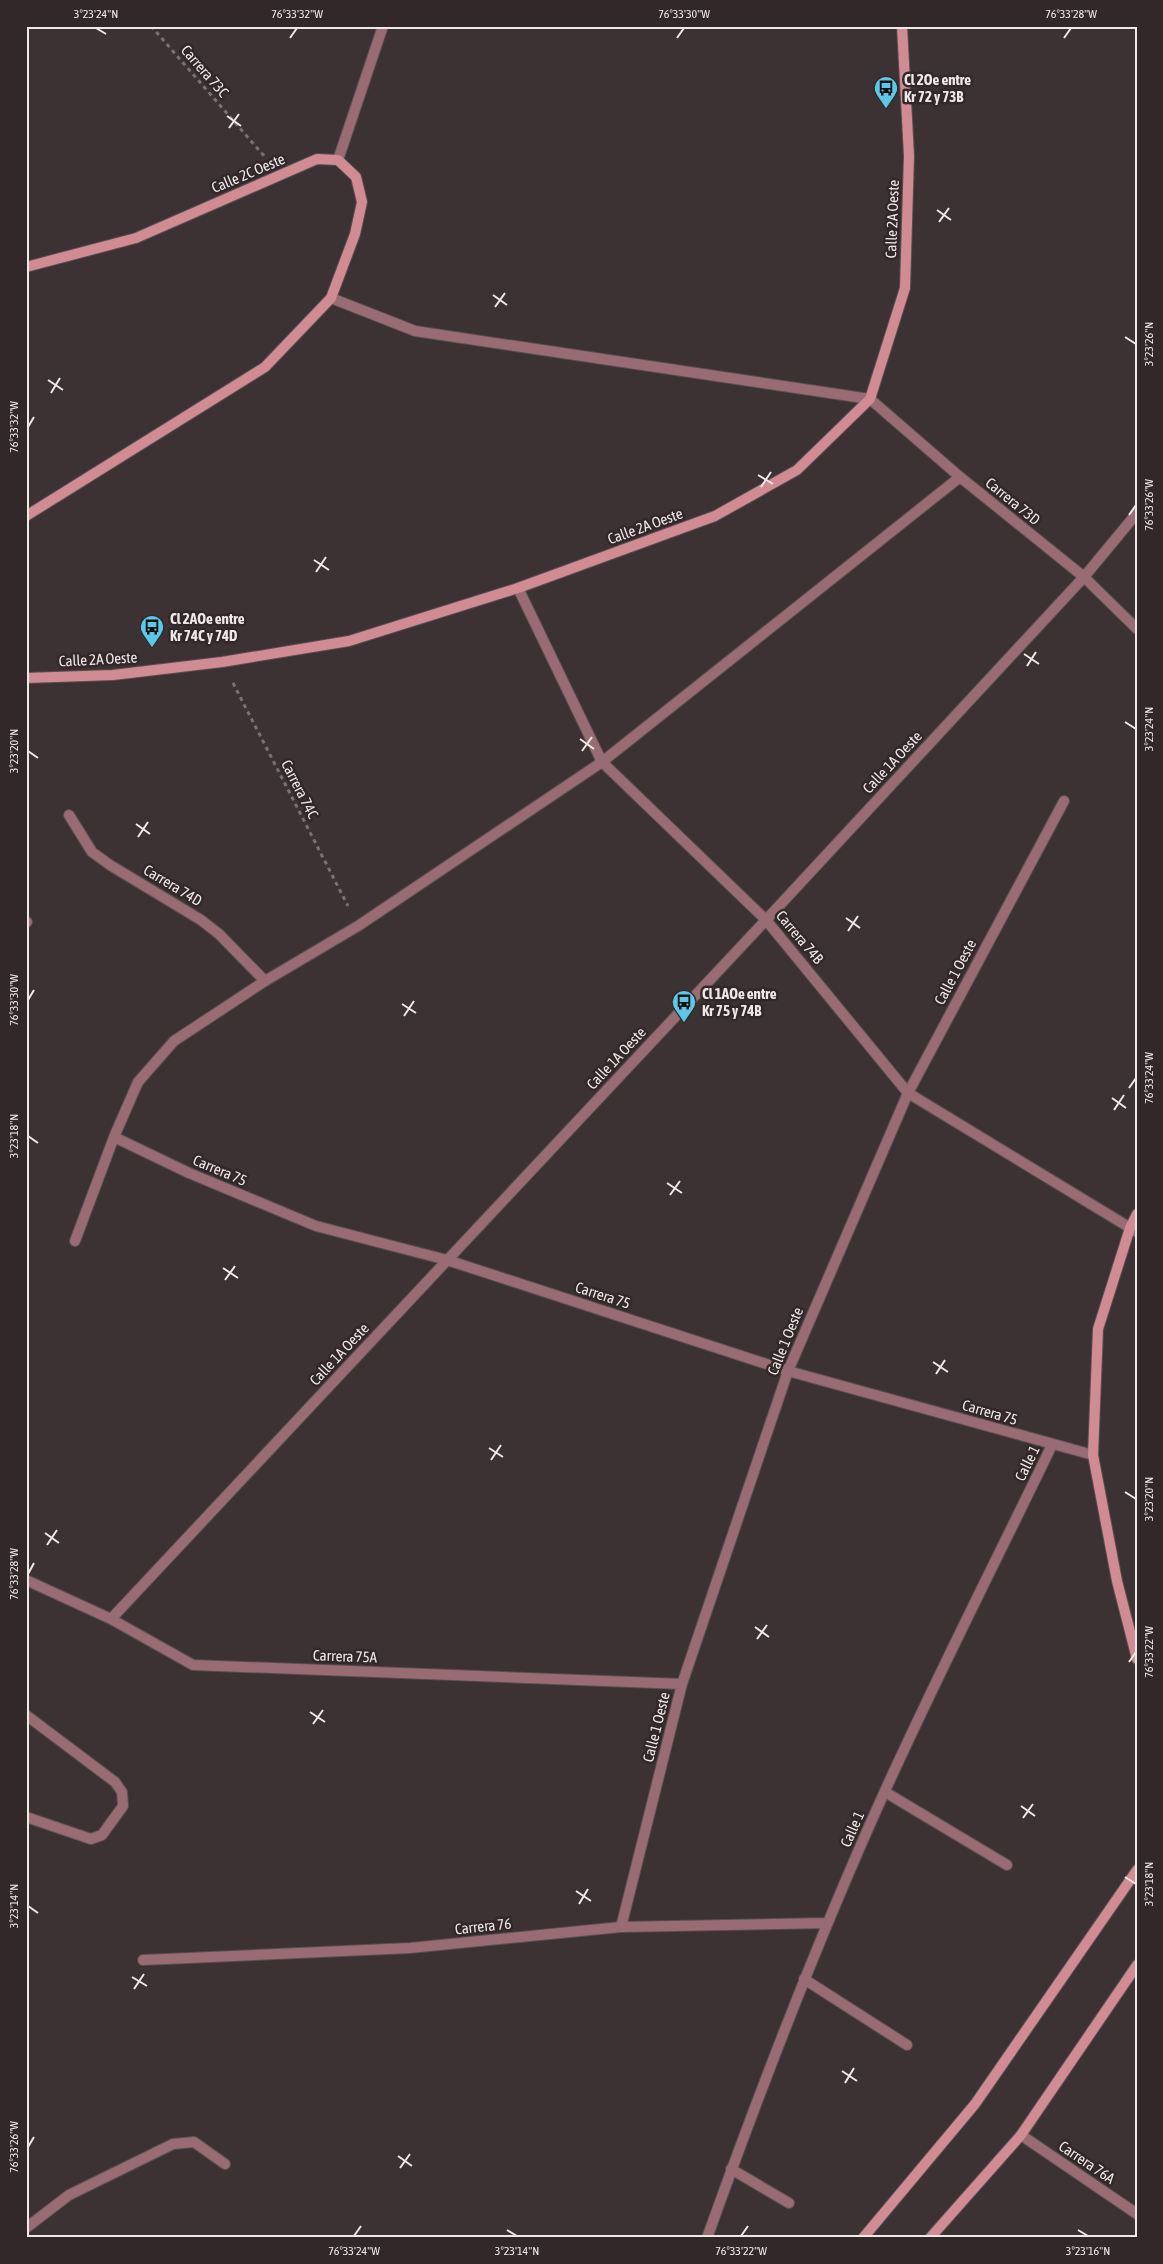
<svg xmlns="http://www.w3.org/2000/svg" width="1163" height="2264" font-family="'Asap Condensed',sans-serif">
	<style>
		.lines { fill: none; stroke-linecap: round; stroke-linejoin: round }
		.lane-casing { stroke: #594f50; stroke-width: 12 }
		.street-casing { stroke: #594f50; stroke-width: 12 }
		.secondary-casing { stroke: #594f50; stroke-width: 12 }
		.path { stroke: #7a7172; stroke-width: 3; stroke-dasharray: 4 4; stroke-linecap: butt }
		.lane { stroke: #986c72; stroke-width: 10 }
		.street { stroke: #986c72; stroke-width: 10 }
		.secondary { stroke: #d08b93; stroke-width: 10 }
		.ticks { fill: none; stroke: #efe8e8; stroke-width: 2 }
		.labels { text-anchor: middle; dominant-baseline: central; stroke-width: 5; stroke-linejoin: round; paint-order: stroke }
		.street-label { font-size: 15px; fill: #efe8e8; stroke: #322829 }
		.poi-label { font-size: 15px; font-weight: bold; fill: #efe8e8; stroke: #322829; text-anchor: start }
		.neatline { fill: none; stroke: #efe8e8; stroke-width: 2 }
		.ticks-label { font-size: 12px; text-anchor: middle; fill: #efe8e8 }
	</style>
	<rect width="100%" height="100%" fill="#3c3233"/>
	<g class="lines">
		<!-- lane casing -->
		<g class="lane-casing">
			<path id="lane" d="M26 1715 115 1782 122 1792 123 1806 102 1835 91 1839 26 1817"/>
		</g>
		<!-- street casing -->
		<g class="street-casing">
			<path id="street" d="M338 160 383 26
				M331 298 415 331 870 399 960 477 1084 577 1137 629
				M518 588 602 762 766 920 908 1093 1137 1232
				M69 815 92 852 110 865 201 920 219 934 265 981
				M26 922H27
				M114 1137 189 1173 316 1226 447 1260 788 1371 1093 1455
				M75 1241 114 1137 138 1082 174 1041 265 981 358 926 602 762 960 477
				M26 1580 111 1619 193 1665 682 1684
				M111 1619 766 920 1084 577 1137 513
				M885 1792 1007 1865
				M621 1927 682 1684 788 1371 908 1093 1064 801
				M143 1960 410 1948 621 1927 827 1923
				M804 1979 907 2045
				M1021 2135 1137 2214
				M731 2169 789 2203
				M26 2228 69 2195 173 2144 194 2142 225 2164
				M707 2238C761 2087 818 1939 884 1793 937 1676 996 1561 1052 1445"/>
		</g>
		<!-- secondary casing -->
		<g class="secondary-casing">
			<path id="secondary" d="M26 267 136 238 317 159 338 160 356 177 362 202 355 234 331 298 265 367 26 516
				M26 678 113 675 222 662 349 641 518 588 715 516 797 470 870 399 905 288 909 156 902 26
				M1137 1214 1130 1228 1098 1329 1093 1455 1117 1581 1137 1659
				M863 2238 975 2104 1137 1870
				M930 2238 1021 2135 1137 1965"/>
		</g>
		<!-- path -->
		<path class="path" d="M151 26 265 157
			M233 683 348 906"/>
		<!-- lane -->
		<use href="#lane" class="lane"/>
		<!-- street -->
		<use href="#street" class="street"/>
		<!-- secondary -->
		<use href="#secondary" class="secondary"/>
	</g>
	<!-- ticks -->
	<path class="ticks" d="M96 28 106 34M290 38 297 28M677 38 684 28M1064 38 1071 28M227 116 241 126M229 128 239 114M937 210 951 220M939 222 949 208M493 295 507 305M495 307 505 293M1125 337 1136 344M48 380 63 390M51 393 60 378M28 427 34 417M758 475 773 484M761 487 771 472M1129 515 1136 505M314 560 329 570M316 572 326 557M1024 654 1039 664M1027 666 1036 652M1125 722 1136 729M580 739 594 749M28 751 38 758M582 751 592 737M136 824 150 834M138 837 148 822M846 918 860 928M848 931 858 916M28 1000 34 990M402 1004 416 1013M404 1016 414 1001M1129 1088 1136 1078M1112 1098 1126 1108M1114 1110 1124 1095M28 1136 38 1143M667 1183 682 1193M670 1195 680 1181M223 1268 238 1278M225 1280 235 1266M933 1362 948 1372M936 1374 945 1360M489 1448 503 1457M491 1460 501 1445M1125 1492 1136 1499M45 1533 59 1543M47 1545 57 1530M28 1574 34 1563M755 1627 769 1637M757 1639 767 1625M1129 1662 1136 1652M310 1712 325 1722M313 1724 323 1710M1021 1806 1035 1816M1023 1818 1033 1804M1125 1877 1136 1884M576 1891 591 1901M579 1904 588 1889M28 1906 38 1913M132 1977 147 1986M134 1989 144 1974M842 2071 857 2081M845 2083 854 2068M28 2147 34 2137M398 2156 412 2166M400 2168 410 2154M507 2230 517 2236M1078 2230 1088 2236M354 2236 361 2226M741 2236 748 2226"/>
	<!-- icons -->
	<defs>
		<g id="bus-pin" transform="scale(1.25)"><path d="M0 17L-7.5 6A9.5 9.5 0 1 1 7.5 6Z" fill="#5bc8e7" stroke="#322829"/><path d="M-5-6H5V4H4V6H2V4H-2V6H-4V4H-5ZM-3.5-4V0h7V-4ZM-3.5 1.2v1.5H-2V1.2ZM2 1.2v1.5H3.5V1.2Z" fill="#111"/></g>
	</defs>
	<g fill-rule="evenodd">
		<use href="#bus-pin" x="886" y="88"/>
		<use href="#bus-pin" x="152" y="627"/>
		<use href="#bus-pin" x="684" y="1002"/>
	</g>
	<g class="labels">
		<!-- street labels -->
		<g class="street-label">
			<text transform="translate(205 71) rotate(49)">Carrera 73C</text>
			<text transform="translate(248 173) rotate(-23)">Calle 2C Oeste</text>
			<text transform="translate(892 219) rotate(-88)">Calle 2A Oeste</text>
			<text transform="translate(1013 501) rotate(39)">Carrera 73D</text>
			<text transform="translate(645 526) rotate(-20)">Calle 2A Oeste</text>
			<text transform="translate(98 659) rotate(-3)">Calle 2A Oeste</text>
			<text transform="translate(892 762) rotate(-47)">Calle 1A Oeste</text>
			<text transform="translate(300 789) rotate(63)">Carrera 74C</text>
			<text transform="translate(173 885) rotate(31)">Carrera 74D</text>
			<text transform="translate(800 937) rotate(50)">Carrera 74B</text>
			<text transform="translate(955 972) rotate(-62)">Calle 1 Oeste</text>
			<text transform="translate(616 1058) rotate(-47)">Calle 1A Oeste</text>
			<text transform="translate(220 1170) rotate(23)">Carrera 75</text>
			<text transform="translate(603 1295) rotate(18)">Carrera 75</text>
			<text transform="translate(785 1341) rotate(-68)">Calle 1 Oeste</text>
			<text transform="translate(339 1354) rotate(-47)">Calle 1A Oeste</text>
			<text transform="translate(990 1412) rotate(16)">Carrera 75</text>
			<text transform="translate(1027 1463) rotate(-64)">Calle 1</text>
			<text transform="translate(345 1656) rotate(2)">Carrera 75A</text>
			<text transform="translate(656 1727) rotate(-76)">Calle 1 Oeste</text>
			<text transform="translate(852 1829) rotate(-66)">Calle 1</text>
			<text transform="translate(483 1926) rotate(-6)">Carrera 76</text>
			<text transform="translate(1087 2162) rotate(34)">Carrera 76A</text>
		</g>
		<!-- poi labels -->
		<g class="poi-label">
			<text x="904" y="79">Cl 2Oe entre<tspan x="904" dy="17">Kr 72 y 73B</tspan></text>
			<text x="170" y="618">Cl 2AOe entre<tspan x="170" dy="17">Kr 74C y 74D</tspan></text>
			<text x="702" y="993">Cl 1AOe entre<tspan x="702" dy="17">Kr 75 y 74B</tspan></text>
		</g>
	</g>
	<!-- border -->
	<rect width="1163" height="2264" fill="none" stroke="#322829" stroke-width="55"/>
	<rect x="28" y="28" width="1108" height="2208" class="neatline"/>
	<g class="ticks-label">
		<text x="96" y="18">3°23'24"N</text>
		<text x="297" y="18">76°33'32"W</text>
		<text x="684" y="18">76°33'30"W</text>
		<text x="1071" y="18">76°33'28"W</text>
		<text transform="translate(1149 344) rotate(-90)" y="4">3°23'26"N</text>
		<text transform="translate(14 427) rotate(-90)" y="4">76°33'32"W</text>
		<text transform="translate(1149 505) rotate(-90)" y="4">76°33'26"W</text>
		<text transform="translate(1149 729) rotate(-90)" y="4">3°23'24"N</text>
		<text transform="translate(14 751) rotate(-90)" y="4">3°23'20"N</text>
		<text transform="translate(14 1000) rotate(-90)" y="4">76°33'30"W</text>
		<text transform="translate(1149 1078) rotate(-90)" y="4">76°33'24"W</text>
		<text transform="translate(14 1136) rotate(-90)" y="4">3°23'18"N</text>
		<text transform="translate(1149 1499) rotate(-90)" y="4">3°23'20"N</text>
		<text transform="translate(14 1574) rotate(-90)" y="4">76°33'28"W</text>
		<text transform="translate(1149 1652) rotate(-90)" y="4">76°33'22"W</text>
		<text transform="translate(1149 1884) rotate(-90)" y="4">3°23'18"N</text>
		<text transform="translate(14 1906) rotate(-90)" y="4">3°23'14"N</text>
		<text transform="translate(14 2147) rotate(-90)" y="4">76°33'26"W</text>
		<text x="354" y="2255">76°33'24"W</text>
		<text x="517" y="2255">3°23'14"N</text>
		<text x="741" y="2255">76°33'22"W</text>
		<text x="1088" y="2255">3°23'16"N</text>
	</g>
</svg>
